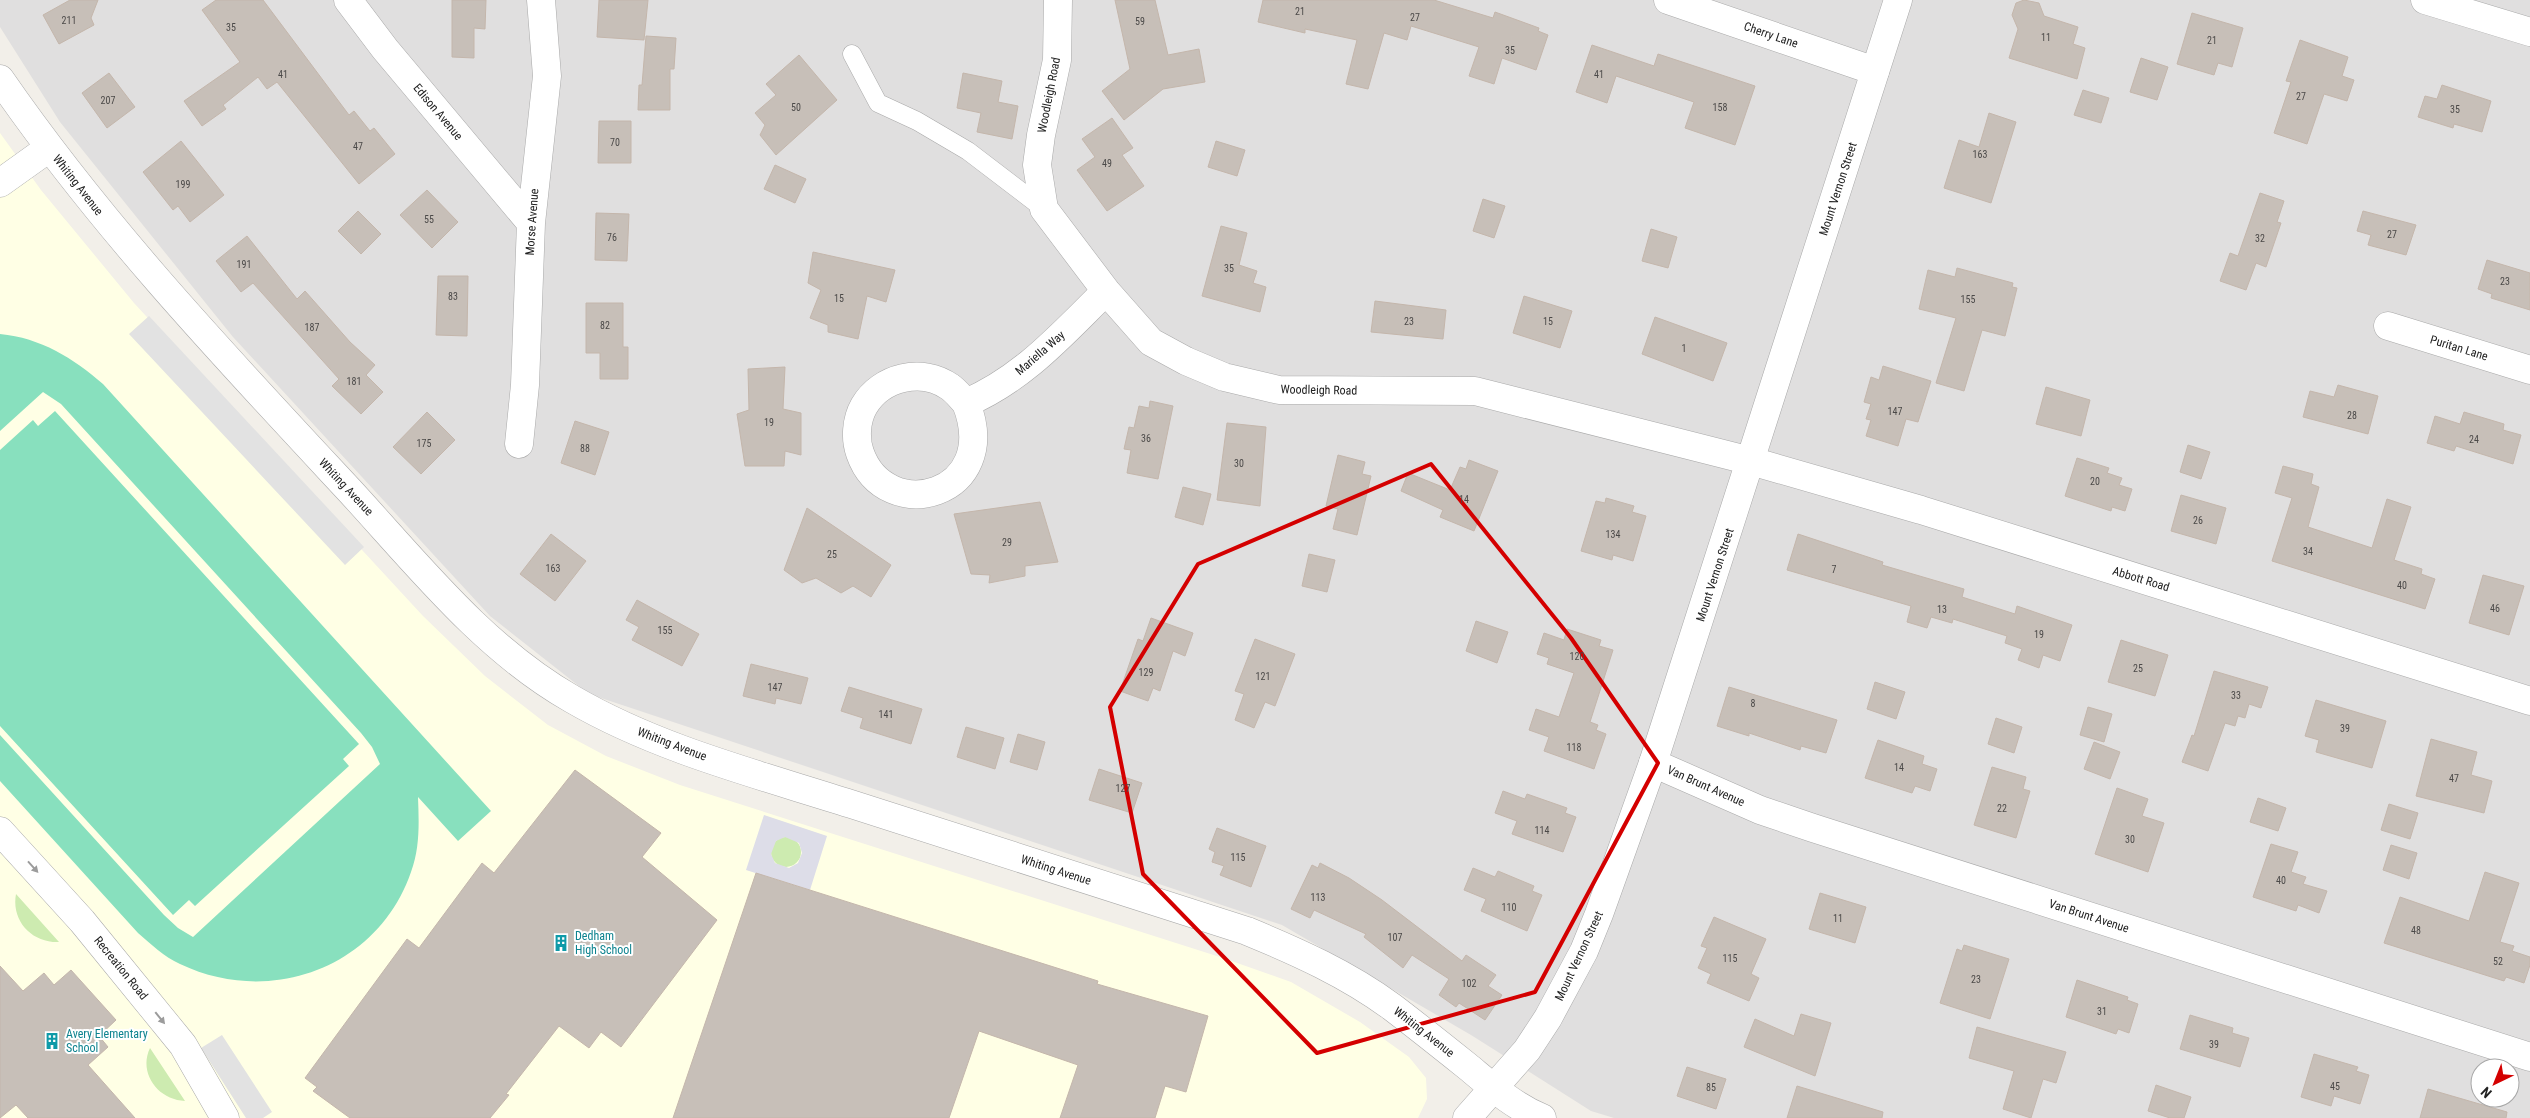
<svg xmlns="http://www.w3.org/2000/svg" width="2530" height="1118" font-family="'Roboto Condensed',sans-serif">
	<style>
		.residential { fill: #e0dfdf; fill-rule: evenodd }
		.education { fill: #ffffe5 }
		.grass { fill: #cdebb0 }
		.pitch { fill: #88e0be }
		.parking { fill: #e2e2e2 }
		.plaza { fill: #dddde8; fill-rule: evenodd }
		.building { fill: #c7bfb8; stroke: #c4b6ab }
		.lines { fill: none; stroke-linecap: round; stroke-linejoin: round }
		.service-casing { stroke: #a9a9a9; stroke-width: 19 }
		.minor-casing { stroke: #a9a9a9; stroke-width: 29 }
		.tertiary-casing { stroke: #a9a9a9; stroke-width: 29 }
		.service { stroke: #fff; stroke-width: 18 }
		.minor { stroke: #fff; stroke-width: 28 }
		.tertiary { stroke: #fff; stroke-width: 28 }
		.oneway { fill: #9c9c9c }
		.marked { fill: none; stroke: #d40000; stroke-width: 4; stroke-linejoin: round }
		.labels { text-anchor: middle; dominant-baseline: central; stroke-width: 4; stroke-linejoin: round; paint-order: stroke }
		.number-label { font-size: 10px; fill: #4b4948 }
		.street-label { font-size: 12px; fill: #222; stroke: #fff }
		.culture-label { font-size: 12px; fill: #0d838f; stroke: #fff; text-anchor: start }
	</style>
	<rect width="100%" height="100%" fill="#f2efe9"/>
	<!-- residential -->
	<path class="residential" d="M0 0H2530V1118H1614L1591 1111 1471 1035 1282 925 589 694 490 616 233 337 60 122 0 27ZM2480 1068H2510V1098H2480Z"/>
	<!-- education -->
	<path class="education" d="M0 133 41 190 134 303 423 616 485 676 548 725 606 756 680 785 1223 958 1291 982 1360 1022 1409 1057 1426 1078 1427 1099 1418 1118H0Z"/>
	<!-- grass -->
	<path class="grass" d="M771 852a15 15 0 1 1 30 0a15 15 0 1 1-30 0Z
		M16 894 59 942C32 943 11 921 16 894Z
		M150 1048 185 1101C158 1100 138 1073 150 1048Z"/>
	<!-- pitch -->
	<path class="pitch" d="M0 334C41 338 73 358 103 384L491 811 458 841 418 797C419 823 420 848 411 872 378 968 270 1007 180 964 164 957 151 944 138 933L0 781V735L164 915 178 928 193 937 380 764 372 747 361 733 61 404 43 392 0 431Z
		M55 411 359 744 343 759 349 766 195 906 189 900 173 915 0 726V450L33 420 38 426Z"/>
	<!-- parking -->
	<path class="parking" d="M149 316 364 547 345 565 129 334Z
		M222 1035 272 1112 263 1118H246L201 1048Z"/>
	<!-- plaza -->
	<path class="plaza" d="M764 815 827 836 810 890 746 870ZM785 837 799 843 802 853 798 863 789 868 775 863 771 854 776 841Z"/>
	<!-- building -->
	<path class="building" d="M70 0H98L91 18 94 25 59 44 43 15Z
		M216 0H263L349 115 354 111 370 131 374 128 395 154 359 184 277 82 267 89 258 77 223 105 226 109 202 126 184 101 240 62 202 10Z
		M452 0H486L485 29 474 28V58L452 57Z
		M599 0H648L644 40 597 37Z
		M1115 0H1155L1168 55 1199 49 1205 82 1163 89 1124 120 1102 91 1130 69Z
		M1263 0H1434L1493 18 1495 12 1539 28 1538 31 1548 35 1536 70 1502 58 1494 84 1469 76 1479 47 1411 26 1407 40 1384 33 1368 89 1346 84 1357 40 1305 29V33L1258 22Z
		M2024 0 2039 3 2044 16 2078 27 2073 44 2085 48 2077 79 2009 58 2018 29 2012 15 2016 3Z
		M2192 13 2243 28 2232 67 2218 63 2214 75 2177 64Z
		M646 36 676 38 674 69H670V110H638L639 85H642Z
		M2300 40 2348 57 2342 76 2354 80 2347 101 2324 94 2307 144 2274 133 2291 82 2286 81Z
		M1592 45 1654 66 1658 54 1755 86 1735 145 1685 128 1694 102 1616 76 1607 103 1576 92Z
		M799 55 837 100 776 155 760 135 765 125 755 113 776 95 766 84Z
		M2141 58 2168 67 2157 100 2130 92Z
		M109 73 135 107 107 128 82 93Z
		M963 73 1002 81 998 102 1018 106 1012 139 977 132 981 113 957 108Z
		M2442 85 2491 101 2482 132 2454 124 2453 128 2418 117 2425 96 2437 99Z
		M2083 90 2109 98 2101 123 2074 115Z
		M1989 113 2016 122 1991 203 1944 188 1959 140 1979 147Z
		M1112 118 1133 148 1122 155 1144 186 1107 211 1077 170 1095 157 1082 139Z
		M599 121H631V163H598Z
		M181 141 224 195 190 222 178 206 173 210 143 172Z
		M1216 141 1245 150 1237 176 1208 167Z
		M775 165 806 179 795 203 764 189Z
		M427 190 458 222 432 248 400 215Z
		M2260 193 2284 201 2277 222 2281 223 2266 267 2256 263 2246 290 2220 281 2230 253 2238 256Z
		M1483 199 1505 206 1494 238 1473 231Z
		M358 211 381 234 361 254 338 231Z
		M2363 211 2416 225 2406 255 2368 245 2371 235 2357 231Z
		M596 213 629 214 627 261 595 260Z
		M1221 226 1247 233 1239 265 1257 271 1253 283 1266 287 1260 312 1202 296Z
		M1651 229 1677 237 1668 268 1642 261Z
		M247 236 297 299 305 291 350 342 375 365 366 375 383 392 361 414 332 386 339 379 253 283 241 292 216 261Z
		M813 252 895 270 886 302 867 296 858 339 828 332V325L810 318 821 290 808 283Z
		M2487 260 2530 273V310L2491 298 2492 294 2478 289Z
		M1957 268 2013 283 2012 287 2017 288 2005 336 1982 330 1964 391 1936 383 1956 318 1919 309 1928 270 1955 277Z
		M438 276H468L467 336 436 335Z
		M1524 296 1572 311 1560 348 1513 333Z
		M1375 301 1446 310 1443 339 1371 332Z
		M586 303H623V347H628V379H600V353H586Z
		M1655 317 1727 343 1713 381 1642 354Z
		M1883 366 1931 381 1918 422 1906 419 1898 446 1866 436 1871 420 1866 419 1871 404 1864 402 1871 377 1879 380Z
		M785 367 783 409 801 413V455L785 451 784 466H745L737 414 749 410 748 369Z
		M2338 385 2378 396 2368 434 2303 417 2310 391 2334 397Z
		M2046 387 2090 400 2081 436 2036 424Z
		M1150 401 1173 406 1158 479 1127 473 1131 450 1124 449 1129 427 1134 428 1139 406 1149 408Z
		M427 412 455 440 421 474 393 447Z
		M2464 412 2504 424 2503 430 2521 435 2513 464 2456 446 2454 451 2427 443 2435 416 2460 424Z
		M575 421 609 432 595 475 561 463Z
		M1227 423 1266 427 1260 506 1217 500Z
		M2188 445 2210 452 2201 479 2180 472Z
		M1338 455 1365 462 1362 474 1371 476 1357 535 1333 529 1338 509 1326 506Z
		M2077 458 2109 468 2107 473 2122 478 2119 485 2132 489 2125 511 2112 507 2111 511 2065 496Z
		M1469 460 1498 471 1474 531 1440 517 1443 510 1401 491 1408 473 1450 490 1460 467 1466 469Z
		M2283 466 2313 474 2311 484 2319 487 2308 527 2372 548 2387 499 2411 507 2394 560 2422 569 2421 574 2435 579 2425 609 2272 561 2292 498 2275 493Z
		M1183 487 1211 494 1203 525 1175 517Z
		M2181 495 2226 508 2216 544 2171 531Z
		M1606 498 1634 506 1632 512 1646 516 1633 561 1613 555 1612 560 1581 551 1596 501 1605 503Z
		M1040 502 1058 562 1025 566V576L989 583 990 575 971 574 954 514Z
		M807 508 891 565 871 597 853 586 841 593 816 578 802 583 784 570Z
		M551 534 586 561 555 601 520 574Z
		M1798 534 1883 562 1882 565 1964 589 1962 597 2015 614 2017 606 2072 625 2060 661 2043 655 2039 668 2018 660 2022 649 2005 643 2007 636 1953 619 1952 623 1931 617 1927 628 1907 622 1911 606 1787 570Z
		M1309 554 1335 560 1327 592 1302 586Z
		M2483 575 2524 586 2509 635 2469 623Z
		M637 600 699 634 682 666 632 640 639 627 626 620Z
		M1151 618 1193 633 1185 656 1173 651 1160 691 1153 688 1148 701 1120 691 1138 639 1143 641Z
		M1476 621 1508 632 1497 663 1466 651Z
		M1567 629 1601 640 1599 646 1613 650 1590 722 1598 725 1596 730 1606 734 1594 769 1544 751 1549 737 1529 730 1536 709 1559 717 1574 673 1547 664 1549 658 1537 654 1544 633 1564 640Z
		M1255 639 1295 654 1275 706 1265 702 1254 728 1235 720 1244 694 1235 691Z
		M2121 640 2168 655 2155 696 2108 682Z
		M751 664 808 678 801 704 776 698 775 704 743 696Z
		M2214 671 2268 687 2261 708 2249 704 2245 718 2238 716 2235 726 2225 723 2208 771 2182 762 2192 735 2194 736Z
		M1875 682 1905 692 1896 719 1867 709Z
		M849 687 922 709 911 744 860 728 863 718 841 711Z
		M1729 687 1837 720 1826 753 1801 746 1800 750 1749 733V736L1717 726Z
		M2316 700 2386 721 2372 768 2316 752 2319 740 2305 736Z
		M2088 707 2112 714 2104 742 2080 735Z
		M1996 718 2022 727 2014 753 1988 744Z
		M966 727 1004 738 995 769 957 757Z
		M1018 734 1045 742 1037 770 1010 762Z
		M2431 739 2477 752 2471 775 2492 781 2484 813 2416 796Z
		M1878 740 1924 756 1922 764 1937 769 1930 791 1915 786 1912 793 1865 778Z
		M2094 742 2120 752 2110 779 2084 769Z
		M1992 767 2026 777 2023 789 2030 791 2016 838 1974 825Z
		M1099 769 1142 783 1132 813 1089 800Z
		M575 770 661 833 642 857 717 920 621 1047 601 1032 589 1048 559 1026 506 1094 509 1095 490 1118H350L313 1091 317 1087 305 1078 407 939 419 948 482 863 494 873Z
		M2117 788 2148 799 2142 816 2164 823 2148 872 2095 854Z
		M1503 791 1525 799 1527 794 1567 808 1565 813 1576 817 1563 852 1512 834 1517 821 1495 813Z
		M2258 798 2286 808 2278 831 2250 822Z
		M2389 804 2418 813 2410 839 2381 830Z
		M1217 828 1266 846 1251 887 1220 875 1224 866 1212 862 1215 852 1209 849Z
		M2271 844 2298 852 2291 872 2306 877 2303 884 2327 891 2319 913 2298 905 2296 911 2253 897Z
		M2391 845 2417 853 2409 879 2383 870Z
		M1320 863 1349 878 1382 900 1462 961 1466 955 1496 975 1488 986 1502 995 1485 1020 1459 1003 1456 1007 1439 995 1449 979 1412 955 1403 968 1364 937 1366 934 1314 910 1310 918 1291 909 1312 865 1318 868Z
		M1473 868 1495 877 1498 871 1534 886 1532 891 1542 895 1527 931 1481 911 1486 899 1464 890Z
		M2485 872 2519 883 2500 942 2514 946 2512 951 2530 957V965L2524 983 2506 977 2504 981 2384 943 2400 897 2469 921Z
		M756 873 1098 981 1097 984 1208 1016 1186 1092 1165 1086 1155 1118H1060L1078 1065 979 1031 949 1118H673Z
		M1820 893 1866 907 1855 943 1809 929Z
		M1714 917 1766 939 1751 974 1759 978 1749 1001 1707 983 1711 974 1698 968 1707 948 1701 946Z
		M1964 945 2009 959 1990 1019 1940 1003 1957 949 1962 951Z
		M0 966 23 991 44 973 54 985 71 970 116 1020 99 1036 108 1047 88 1065 135 1118H28L16 1105 0 1118Z
		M2077 980 2128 997 2127 1000 2138 1004 2129 1033 2118 1029 2116 1034 2066 1017Z
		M1801 1014 1831 1023 1815 1076 1744 1047 1755 1019 1794 1036Z
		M2190 1015 2233 1028 2232 1033 2249 1038 2240 1067 2180 1049Z
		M1977 1027 2066 1052 2056 1083 2043 1079 2031 1118 2003 1109 2014 1071 1969 1058Z
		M2314 1054 2358 1067 2356 1071 2369 1075 2360 1104 2334 1096 2331 1106 2301 1097Z
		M1687 1067 1726 1079 1716 1109 1677 1096Z
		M2156 1085 2191 1097 2184 1118H2170L2148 1111Z
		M1797 1086 1883 1112 1882 1118H1787Z
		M2428 1089 2507 1112 2506 1118H2420Z"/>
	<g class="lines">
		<!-- service casing -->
		<g class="service-casing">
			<path id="service" d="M852 54 878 103 917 121 968 151 1044 209"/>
		</g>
		<!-- minor casing -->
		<g class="minor-casing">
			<path id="minor" d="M348 0 385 49 531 223
				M1058 0 1057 60 1041 135 1037 165 1044 209 1106 291 1151 342 1186 361 1224 377 1279 390 1475 391 1751 461 1921 510 2530 701
				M1668 0 1875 71
				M2425 0 2530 32
				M0 183 49 148
				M2388 326 2530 370
				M966 403C961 398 956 391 950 387 922 367 881 377 864 406 856 420 855 439 860 453 886 527 1003 496 966 403 1024 378 1062 334 1106 291
				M519 444 525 385 531 223 547 76 541 0
				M1653 763 1760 810 1813 828 2530 1057
				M0 831 82 921 183 1045 225 1118"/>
		</g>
		<!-- tertiary casing -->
		<g class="tertiary-casing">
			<path id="tertiary" d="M0 79C103 228 227 359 350 491 418 565 484 649 572 699 658 749 757 774 851 804 983 847 1115 889 1247 931 1298 952 1347 974 1392 1007 1417 1026 1442 1046 1467 1066 1490 1085 1513 1106 1542 1118
				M1467 1118 1527 1050 1548 1018 1584 951 1599 914 1653 763 1898 0"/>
		</g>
		<!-- service -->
		<use href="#service" class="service"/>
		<!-- minor -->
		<use href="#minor" class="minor"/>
		<!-- tertiary -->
		<use href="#tertiary" class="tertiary"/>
	</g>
	<!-- one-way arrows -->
	<defs><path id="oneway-solid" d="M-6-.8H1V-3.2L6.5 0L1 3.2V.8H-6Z" transform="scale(1.25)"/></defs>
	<g class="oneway">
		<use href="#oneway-solid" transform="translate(33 867) rotate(48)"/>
		<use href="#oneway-solid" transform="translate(160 1018) rotate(51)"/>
	</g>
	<!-- marked area -->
	<path class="marked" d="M1431 464 1571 638 1658 763 1535 992 1317 1053 1143 874 1110 707 1198 564Z"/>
	<!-- icons -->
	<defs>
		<g id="building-bare" transform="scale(1.35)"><path d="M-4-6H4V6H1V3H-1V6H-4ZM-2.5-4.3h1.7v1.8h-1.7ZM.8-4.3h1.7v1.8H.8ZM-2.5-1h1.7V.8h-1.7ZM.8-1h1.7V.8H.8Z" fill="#0f9aa8" stroke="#fff" stroke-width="2.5" paint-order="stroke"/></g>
	</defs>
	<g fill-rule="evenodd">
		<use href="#building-bare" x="561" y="943"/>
		<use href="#building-bare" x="52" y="1041"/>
	</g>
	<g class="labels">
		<!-- number labels -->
		<g class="number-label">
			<text x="1300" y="11">21</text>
			<text x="1415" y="17">27</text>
			<text x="69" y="20">211</text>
			<text x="1140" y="21">59</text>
			<text x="231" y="27">35</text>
			<text x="2046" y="37">11</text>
			<text x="2212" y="40">21</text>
			<text x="1510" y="50">35</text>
			<text x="283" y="74">41</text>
			<text x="1599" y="74">41</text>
			<text x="2301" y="96">27</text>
			<text x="108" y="100">207</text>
			<text x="796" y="107">50</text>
			<text x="1720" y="107">158</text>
			<text x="2455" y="109">35</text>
			<text x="615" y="142">70</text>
			<text x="358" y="146">47</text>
			<text x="1980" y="154">163</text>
			<text x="1107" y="163">49</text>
			<text x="183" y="184">199</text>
			<text x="429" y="219">55</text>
			<text x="2392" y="234">27</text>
			<text x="612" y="237">76</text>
			<text x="2260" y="238">32</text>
			<text x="244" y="264">191</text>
			<text x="1229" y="268">35</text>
			<text x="2505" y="281">23</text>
			<text x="453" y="296">83</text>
			<text x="839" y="298">15</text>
			<text x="1968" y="299">155</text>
			<text x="1409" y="321">23</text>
			<text x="1548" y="321">15</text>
			<text x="605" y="325">82</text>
			<text x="312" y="327">187</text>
			<text x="1684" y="348">1</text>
			<text x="354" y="381">181</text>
			<text x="1895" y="411">147</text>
			<text x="2352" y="415">28</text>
			<text x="769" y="422">19</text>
			<text x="1146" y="438">36</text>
			<text x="2474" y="439">24</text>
			<text x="424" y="443">175</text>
			<text x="585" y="448">88</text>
			<text x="1239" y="463">30</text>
			<text x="2095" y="481">20</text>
			<text x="1464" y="499">14</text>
			<text x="2198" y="520">26</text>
			<text x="1613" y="534">134</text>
			<text x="1007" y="542">29</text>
			<text x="2308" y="551">34</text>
			<text x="832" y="554">25</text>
			<text x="553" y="568">163</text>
			<text x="1834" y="569">7</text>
			<text x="2402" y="585">40</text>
			<text x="2495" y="608">46</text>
			<text x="1942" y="609">13</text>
			<text x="665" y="630">155</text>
			<text x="2039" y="634">19</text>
			<text x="1577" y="656">120</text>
			<text x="2138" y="668">25</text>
			<text x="1146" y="672">129</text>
			<text x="1263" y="676">121</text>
			<text x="775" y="687">147</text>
			<text x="2236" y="695">33</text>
			<text x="1753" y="703">8</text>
			<text x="886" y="714">141</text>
			<text x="2345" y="728">39</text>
			<text x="1574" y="747">118</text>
			<text x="1899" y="767">14</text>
			<text x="2454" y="778">47</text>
			<text x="1123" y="788">127</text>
			<text x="2002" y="808">22</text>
			<text x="1542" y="830">114</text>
			<text x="2130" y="839">30</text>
			<text x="1238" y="857">115</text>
			<text x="2281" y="880">40</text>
			<text x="1318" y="897">113</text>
			<text x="1509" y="907">110</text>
			<text x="1838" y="918">11</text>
			<text x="2416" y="930">48</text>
			<text x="1395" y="937">107</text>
			<text x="1730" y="958">115</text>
			<text x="2498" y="961">52</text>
			<text x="1976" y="979">23</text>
			<text x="1469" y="983">102</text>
			<text x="2102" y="1011">31</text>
			<text x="2214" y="1044">39</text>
			<text x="2335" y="1086">45</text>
			<text x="1711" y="1087">85</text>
		</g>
		<!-- street labels -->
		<g class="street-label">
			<text transform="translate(1771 35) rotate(19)">Cherry Lane</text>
			<text transform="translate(1049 95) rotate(-79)">Woodleigh Road</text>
			<text transform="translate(438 112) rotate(50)">Edison Avenue</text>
			<text transform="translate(78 185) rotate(52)">Whiting Avenue</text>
			<text transform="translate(1838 189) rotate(-72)">Mount Vernon Street</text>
			<text transform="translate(532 222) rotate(-86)">Morse Avenue</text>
			<text transform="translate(2459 348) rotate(17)">Puritan Lane</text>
			<text transform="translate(1040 353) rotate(-41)">Mariella Way</text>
			<text transform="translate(1319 390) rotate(1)">Woodleigh Road</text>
			<text transform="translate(346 487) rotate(47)">Whiting Avenue</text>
			<text transform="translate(1715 575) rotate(-72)">Mount Vernon Street</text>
			<text transform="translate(2141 579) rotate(17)">Abbott Road</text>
			<text transform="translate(672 744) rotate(21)">Whiting Avenue</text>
			<text transform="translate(1706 786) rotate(24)">Van Brunt Avenue</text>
			<text transform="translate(1056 870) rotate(18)">Whiting Avenue</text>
			<text transform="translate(2089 916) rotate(18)">Van Brunt Avenue</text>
			<text transform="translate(1579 956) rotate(-65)">Mount Vernon Street</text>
			<text transform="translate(121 968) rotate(51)">Recreation Road</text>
			<text transform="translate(1424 1032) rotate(38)">Whiting Avenue</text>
		</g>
		<!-- culture labels -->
		<g class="culture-label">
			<text x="575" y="936">Dedham<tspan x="575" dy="14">High School</tspan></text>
			<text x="66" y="1034">Avery Elementary<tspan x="66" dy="14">School</tspan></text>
		</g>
	</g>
	<!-- north arrow -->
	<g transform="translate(2495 1083) rotate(223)"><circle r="24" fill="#ffffff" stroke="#a7a7a7"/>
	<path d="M0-4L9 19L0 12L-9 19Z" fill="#d40000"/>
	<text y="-8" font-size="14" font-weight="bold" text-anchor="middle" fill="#222222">N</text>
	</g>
</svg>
